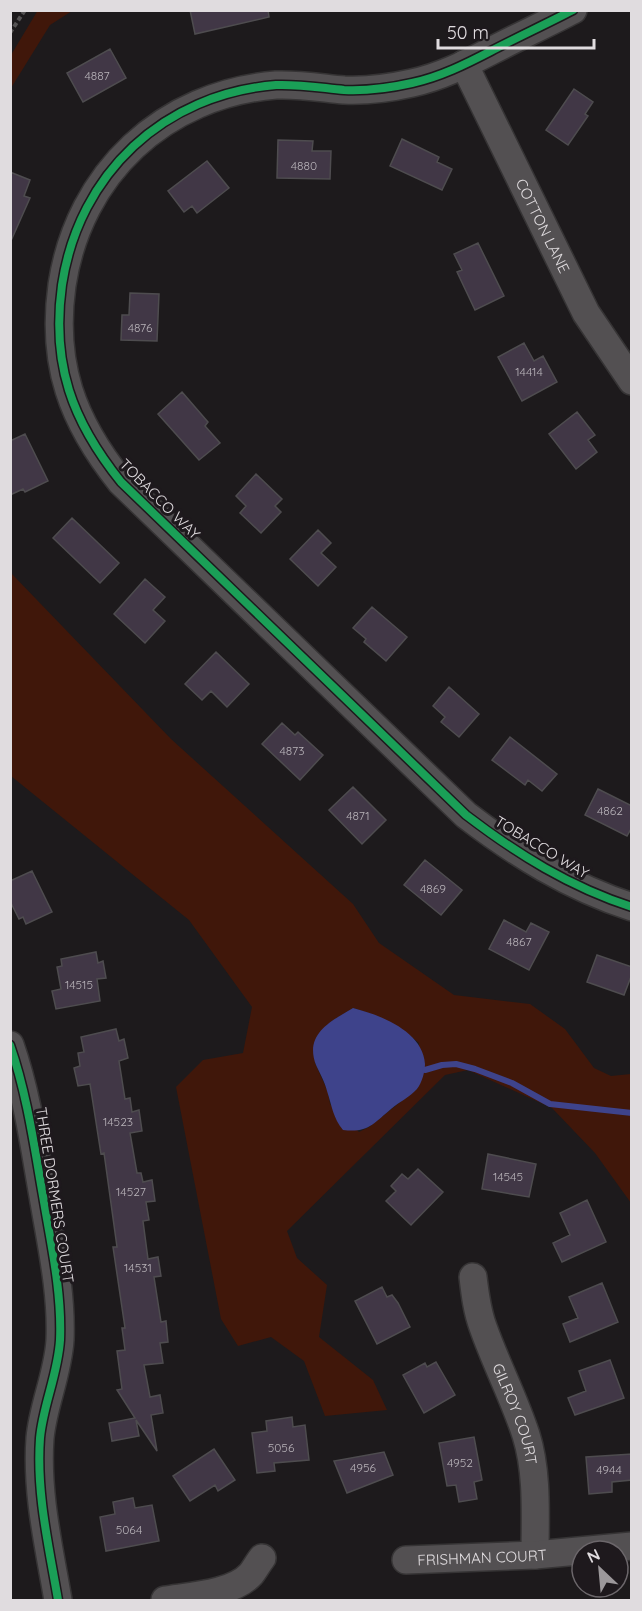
<svg xmlns="http://www.w3.org/2000/svg" width="642" height="1611" font-family="Quicksand,sans-serif">
	<style>
		.green { fill: #40170a; fill-rule: evenodd }
		.water { fill: #3e438b }
		.lines { fill: none; stroke-linecap: round; stroke-linejoin: round }
		.stream { stroke: #3e438b; stroke-width: 6 }
		.building { fill: #413746; stroke: #4e4c4f; stroke-width: 1.5 }
		.minor-casing { stroke: #363435; stroke-width: 30 }
		.path { stroke: #555354; stroke-width: 4; stroke-dasharray: 4.5 3; stroke-linecap: butt }
		.minor { stroke: #535052; stroke-width: 27 }
		.cycleway-casing { stroke: #1e191d; stroke-width: 11 }
		.cycleway { stroke: #1a9f57; stroke-width: 8 }
		.labels { text-anchor: middle; dominant-baseline: central; stroke-width: 6; stroke-linejoin: round; paint-order: stroke }
		.number-label { font-size: 12px; fill: #b8b3b9 }
		.street-label { font-size: 15px; fill: #e0dcdf; stroke: #1e191d }
	</style>
	<rect width="100%" height="100%" fill="#1d1a1c"/>
	<!-- green -->
	<path class="green" d="M38 10 72 11 50 25 11 88V55Z
		M10 572 171 739 353 904 379 943 454 995 530 1004 565 1029 594 1068 611 1076 631 1074V1203L595 1153 552 1108 468 1070 445 1075 287 1231 297 1258 327 1285 319 1337 373 1380 387 1410 325 1416 304 1361 271 1337 238 1346 221 1319 176 1087 203 1060 243 1053 252 1007 189 920 11 776ZM353 1008C377 1015 399 1026 419 1043L418 1088 369 1127 359 1132 330 1104 328 1092 315 1063 332 1021Z"/>
	<!-- water -->
	<path class="water" d="M353 1008C380 1015 423 1031 425 1064 425 1071 422 1083 417 1089 410 1097 399 1102 391 1109 373 1124 368 1133 343 1130 333 1118 332 1106 327 1091 325 1082 320 1074 316 1065 304 1034 331 1021 353 1008Z"/>
	<g class="lines">
		<!-- stream -->
		<path class="stream" d="M425 1070 442 1065 456 1064 475 1069 512 1083 550 1104 632 1113"/>
	</g>
	<!-- building -->
	<path class="building" d="M190 10H268L269 17 195 34Z
		M110 49 126 78 83 102 67 73Z
		M574 89 593 102 585 114 588 116 568 145 546 130Z
		M402 139 439 157 437 162 452 169 442 190 390 166Z
		M278 140 313 141 312 151H331L330 179 277 178Z
		M207 161 229 188 197 213 192 206 184 212 168 191Z
		M10 172 30 180 24 196 30 198 10 243Z
		M478 243 504 296 475 310 457 272 462 270 454 254Z
		M130 293 159 294 157 341 121 340 122 315H129Z
		M524 343 534 361 543 356 557 382 522 401 498 357Z
		M182 392 208 422 205 426 220 443 199 460 158 414Z
		M577 412 595 435 588 440 597 452 576 469 549 434Z
		M25 434 48 481 25 492 23 489 10 495V441Z
		M256 474 282 499 275 506 281 512 261 533 240 513 246 506 236 496Z
		M72 518 119 563 100 583 53 538Z
		M318 530 331 543 321 553 336 567 318 586 290 559Z
		M145 579 165 597 153 610 165 621 145 643 114 614Z
		M372 607 407 637 386 661 364 642 366 639 353 628Z
		M216 652 249 684 227 707 211 691 202 700 185 684Z
		M449 687 479 714 459 737 441 722 445 717 433 706Z
		M282 723 295 735 298 732 323 755 300 780 262 744Z
		M510 737 557 774 542 791 528 780 525 785 492 760Z
		M353 787 386 820 362 844 329 810Z
		M598 789 632 806V827L627 836 585 815Z
		M425 860 462 890 441 915 404 885Z
		M32 871 52 912 26 924 23 917 19 919 10 901V881Z
		M504 920 526 932 531 923 549 932 529 970 489 949Z
		M96 952 98 963 103 961 106 978 97 979 100 1001 56 1009 52 991 61 989 57 967 62 966 61 959Z
		M597 955 632 967V974L624 995 587 982Z
		M116 1029 119 1041 124 1039 128 1058 119 1061 125 1099 130 1098 132 1112 139 1110 142 1131 130 1133 137 1173H141L143 1182 152 1180 155 1201 146 1202 149 1220 143 1221 148 1259 158 1257 161 1276 154 1277 161 1322 166 1321 168 1342 160 1343 163 1363 144 1365 150 1397 160 1395 163 1413 151 1415 157 1451 136 1420 139 1436 112 1441 109 1423 135 1418 117 1390 122 1389 117 1351 125 1350 122 1328H125L113 1247H117L104 1153 101 1154 90 1084 78 1086 74 1068 80 1066 78 1053 84 1052 81 1037Z
		M488 1154 536 1164 529 1197 482 1189Z
		M418 1169 443 1192 411 1225 386 1201 396 1191 391 1186 402 1174 408 1179Z
		M587 1200 606 1242 562 1262 553 1243 570 1235 560 1213Z
		M602 1283 618 1322 570 1342 563 1324 578 1318 569 1297Z
		M382 1287 387 1297 392 1295 398 1303 410 1327 377 1344 355 1301Z
		M610 1360 624 1398 575 1415 568 1398 586 1391 579 1371Z
		M436 1362 455 1395 424 1413 403 1375 425 1363 427 1367Z
		M292 1417 293 1427 305 1425 309 1460 274 1463 275 1471 257 1473 252 1433 267 1431 266 1421Z
		M474 1437 482 1480 474 1482 477 1499 459 1502 456 1485 447 1486 439 1443Z
		M214 1449 235 1480 218 1491 215 1485 190 1501 173 1476Z
		M384 1452 393 1475 347 1493 334 1461Z
		M632 1454V1480L612 1482V1492L589 1494 586 1457Z
		M133 1498 135 1508 152 1505 159 1541 106 1551 100 1517 115 1514 113 1502Z"/>
	<g class="lines">
		<!-- minor casing -->
		<g class="minor-casing">
			<g id="minor">
				<path d="M573 10C546 24 518 37 491 51 466 64 440 77 412 83 390 88 367 91 344 90 322 88 299 84 276 85 164 94 79 173 62 285 51 364 72 421 121 482L466 815C517 854 570 887 632 907"/>
				<path id="s1" d="M464 64 586 313 632 381"/>
				<path d="M10 1045C27 1094 34 1145 43 1196 51 1244 62 1292 60 1340 58 1374 43 1405 40 1438 36 1493 49 1547 58 1600"/>
				<path id="s2" d="M473 1277C475 1294 477 1311 483 1327 496 1364 514 1398 526 1435 538 1473 535 1516 535 1555"/>
				<path id="s3" d="M406 1560 535 1555 632 1546"/>
				<path d="M165 1600C190 1596 233 1594 251 1574 255 1569 258 1563 262 1558"/>
			</g>
		</g>
		<!-- path -->
		<path class="path" d="M10 33 25 10"/>
		<!-- minor -->
		<use href="#minor" class="minor"/>
		<!-- cycleway casing -->
		<g class="cycleway-casing">
			<path id="cycleway" d="M573 10C546 24 518 37 491 51 466 64 440 77 412 83 390 88 367 91 344 90 322 88 299 84 276 85 164 94 79 173 62 285 51 364 72 421 121 482L466 815C517 854 570 887 632 907
				M10 1045C27 1094 34 1145 43 1196 51 1244 62 1292 60 1340 58 1374 43 1405 40 1438 36 1493 49 1547 58 1600"/>
		</g>
		<!-- cycleway -->
		<use href="#cycleway" class="cycleway"/>
	</g>
	<g class="labels">
		<!-- number labels -->
		<g class="number-label">
			<text x="97" y="75">4887</text>
			<text x="304" y="165">4880</text>
			<text x="140" y="327">4876</text>
			<text x="529" y="371">14414</text>
			<text x="292" y="750">4873</text>
			<text x="610" y="810">4862</text>
			<text x="358" y="815">4871</text>
			<text x="433" y="888">4869</text>
			<text x="519" y="941">4867</text>
			<text x="79" y="984">14515</text>
			<text x="118" y="1121">14523</text>
			<text x="508" y="1176">14545</text>
			<text x="131" y="1191">14527</text>
			<text x="138" y="1267">14531</text>
			<text x="281" y="1447">5056</text>
			<text x="460" y="1462">4952</text>
			<text x="363" y="1467">4956</text>
			<text x="609" y="1469">4944</text>
			<text x="129" y="1529">5064</text>
		</g>
		<!-- street labels -->
		<g class="street-label">
			<text stroke="none"><textPath href="#s1" startOffset="180">COTTON LANE</textPath></text>
			<text transform="translate(160 499) rotate(45)">TOBACCO WAY</text>
			<text transform="translate(542 847) rotate(31)">TOBACCO WAY</text>
			<text transform="translate(55 1195) rotate(81)">THREE DORMERS COURT</text>
			<text stroke="none"><textPath href="#s2" startOffset="144">GILROY COURT</textPath></text>
			<text stroke="none"><textPath href="#s3" startOffset="76">FRISHMAN COURT</textPath></text>
		</g>
	</g>
	<!-- border -->
	<rect width="642" height="1611" fill="none" stroke="#e0dcdf" stroke-width="24"/>
	<!-- north arrow -->
	<g transform="translate(600 1569) rotate(334)"><circle r="28" fill="#1e191d" stroke="#6c676b" stroke-width="1.5"/>
	<path d="M0-4.5L10 22L0 15L-10 22Z" fill="#9c989b"/>
	<text y="-9" font-size="16" font-weight="bold" text-anchor="middle" fill="#e0dcdf">N</text>
	</g>
	<!-- scale -->
	<path d="M438 39v9h156v-9" fill="none" stroke="#e0dcdf" stroke-width="3"/>
	<text x="447" y="39" font-size="18" fill="#e0dcdf" stroke="#1e191d" stroke-width="4.5" paint-order="stroke">50 m</text>
</svg>
